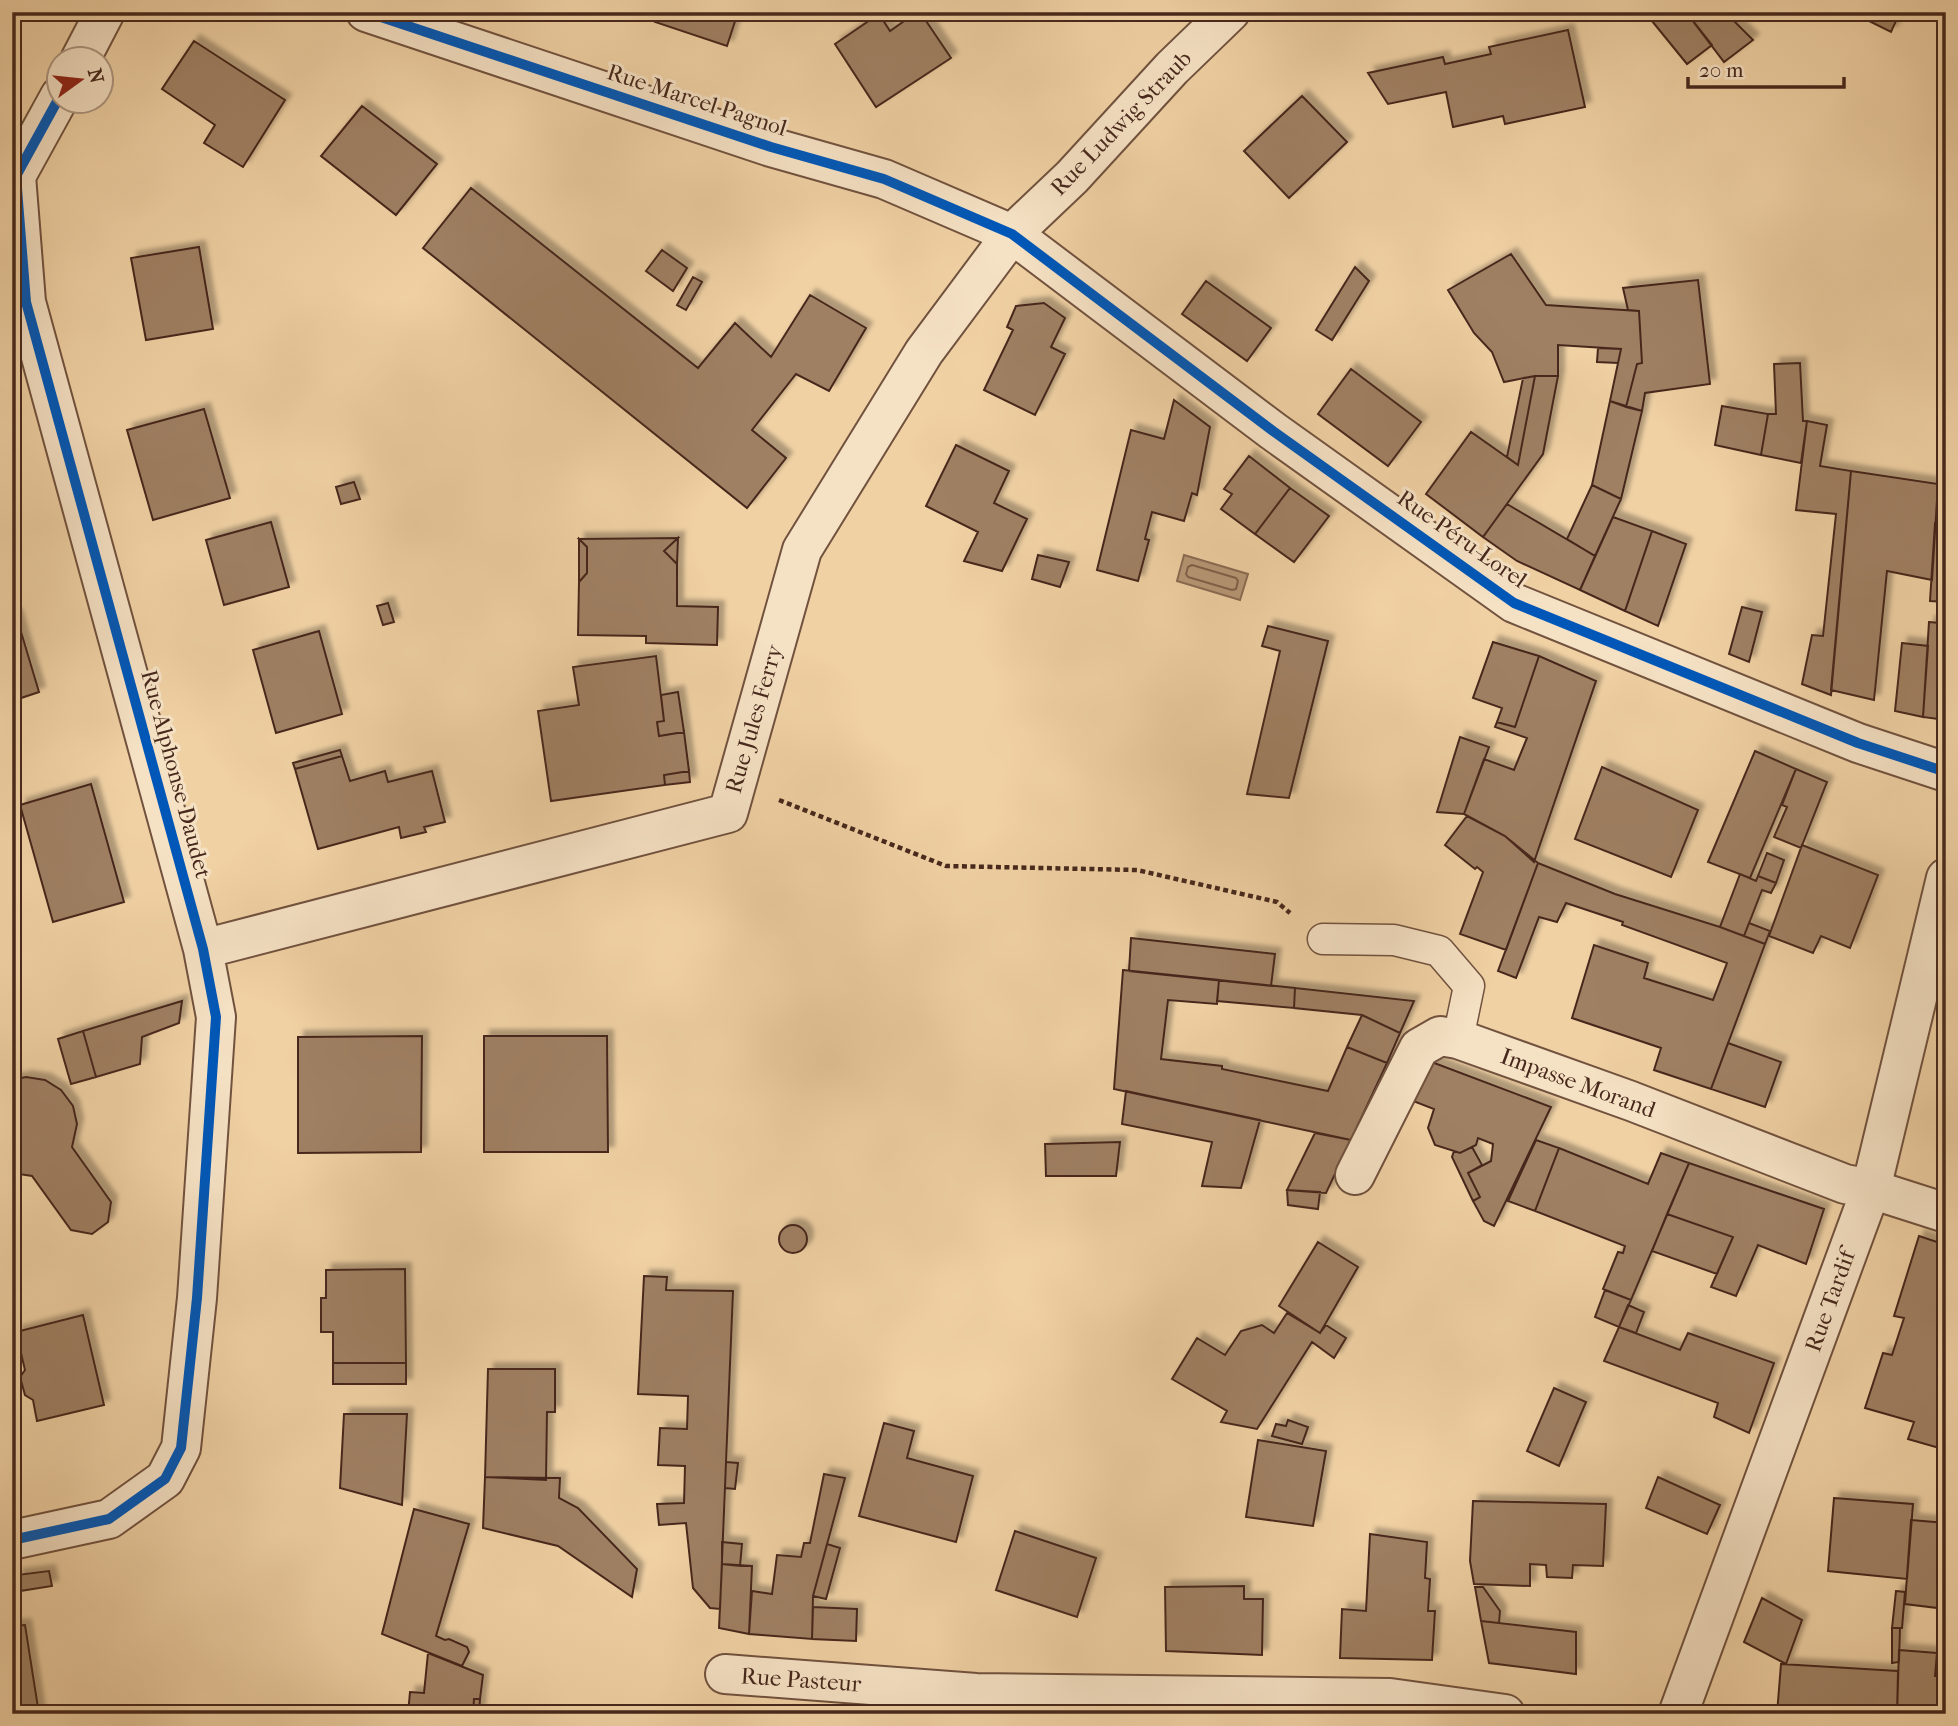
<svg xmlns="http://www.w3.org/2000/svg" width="1958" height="1726" font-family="'IM FELL French Canon',serif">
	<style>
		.water { fill: #b79876; stroke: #8a6b52; stroke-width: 2 }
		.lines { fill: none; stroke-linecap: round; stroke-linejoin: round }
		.shore { stroke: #7f6049; stroke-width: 2 }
		.building { fill: #9f8063; stroke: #47281c; stroke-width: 2; filter: url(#shadow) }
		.service-casing { stroke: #71523e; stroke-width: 33 }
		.minor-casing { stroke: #71523e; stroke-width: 42 }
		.path { stroke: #47281c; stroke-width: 4.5; stroke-dasharray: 5 3.5; stroke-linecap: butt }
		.service { stroke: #f5e1c4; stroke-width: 30 }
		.minor { stroke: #f5e1c4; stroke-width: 38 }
		.cycleway-casing { stroke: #f5e1c4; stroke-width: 15 }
		.cycleway { stroke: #0057b8; stroke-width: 10 }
		.labels { text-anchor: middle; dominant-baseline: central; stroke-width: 6; stroke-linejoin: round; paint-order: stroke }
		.street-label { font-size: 23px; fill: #47281c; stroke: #f5e1c4 }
	</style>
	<defs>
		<filter id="shadow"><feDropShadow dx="6" dy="-6" stdDeviation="2" flood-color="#0004"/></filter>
	</defs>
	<rect width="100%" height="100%" fill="#f0d1a4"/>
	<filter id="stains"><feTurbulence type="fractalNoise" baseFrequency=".00286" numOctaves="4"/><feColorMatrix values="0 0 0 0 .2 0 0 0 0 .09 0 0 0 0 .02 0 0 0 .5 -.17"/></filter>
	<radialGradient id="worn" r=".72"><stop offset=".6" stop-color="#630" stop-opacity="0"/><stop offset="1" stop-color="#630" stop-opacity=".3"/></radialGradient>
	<!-- water -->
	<path class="water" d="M1184 555 1248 574 1240 600 1177 581Z"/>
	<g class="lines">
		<!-- shore -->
		<path class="shore" d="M1192 565 1236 578 1238 581 1236 589 1232 590 1188 577 1186 574 1188 567Z"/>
	</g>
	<!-- building -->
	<path class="building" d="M659 12H738L727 46 655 22Z
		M917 12H920L951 58 876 107 835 44 879 14 890 31Z
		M1662 12H1686L1712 45 1687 64 1652 21Z
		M1686 12H1725L1753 40 1724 62Z
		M1851 12H1900L1891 32Z
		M1568 30 1585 107 1505 124 1503 116 1453 127 1446 92 1388 104 1368 73 1443 57 1445 64 1491 54 1489 47Z
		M194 41 285 100 243 167 204 143 215 125 162 89Z
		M1302 96 1347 142 1289 198 1244 151Z
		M362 106 437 164 396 215 321 156Z
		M471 188 698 368 735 323 771 357 810 295 866 328 829 391 796 374 752 430 786 458 747 508 423 248Z
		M199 247 213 329 146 340 131 258Z
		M662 250 687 268 673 291 646 271Z
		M1511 254 1546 305 1639 311 1642 363 1637 364 1626 407 1610 401 1621 349 1558 345V376H1535L1504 382 1492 352 1474 333 1448 290Z
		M1355 267 1369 281 1332 340 1316 330Z
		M693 277 702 282 686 310 677 305Z
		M1698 280 1710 384 1645 393 1642 411 1626 407 1637 364 1642 363 1639 311 1628 310 1623 288Z
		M1206 281 1271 328 1247 361 1182 314Z
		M1044 303 1065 318 1051 347 1065 354 1035 415 984 390 1013 330 1007 327 1016 306Z
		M1598 348 1621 349 1618 363 1597 362Z
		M1800 363 1803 421H1807L1801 463 1761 455 1768 414H1776L1774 364Z
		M1351 369 1421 422 1388 466 1318 414Z
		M1535 376H1558L1543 454 1483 537 1426 494 1471 432 1518 465Z
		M1535 376 1518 465 1507 457 1523 378Z
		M1174 400 1210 427 1197 495 1192 493 1184 521 1152 512 1145 539 1149 540 1138 581 1097 570 1131 430 1164 439Z
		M1610 401 1642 411 1621 499 1592 485Z
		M1722 406 1768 414 1761 455 1715 445Z
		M204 409 230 498 153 520 127 430Z
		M1807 421 1827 425 1820 466 1851 471 1831 695 1802 684 1812 635 1823 636 1836 514 1796 510Z
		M956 445 1009 471 994 503 1027 519 1002 571 964 561 978 532 926 506Z
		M1249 456 1290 488 1255 534 1221 509 1232 494 1224 489Z
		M1851 471 1938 484 1932 580 1887 571 1874 700 1831 690Z
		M354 482 360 499 341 504 336 487Z
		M1592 485 1621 499 1595 556 1567 539Z
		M1290 488 1329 516 1294 562 1255 534Z
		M1507 504 1595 556 1580 590 1517 561 1483 537Z
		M1613 517 1652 531 1625 611 1580 590Z
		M271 522 289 587 224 605 206 540Z
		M1935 523 1946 524V602L1930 601Z
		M1652 531 1686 544 1658 626 1625 611Z
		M678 538 664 551 677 564V606L718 607 717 645 646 643V636L578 635 579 582 587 573V547L579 539Z
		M678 538 677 564 664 551Z
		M579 539 587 547V573L579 582Z
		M1038 555 1069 562 1060 587 1032 579Z
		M388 603 394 622 383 625 377 606Z
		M1742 607 1762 612 1749 662 1729 654Z
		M16 615 39 692 12 701V616Z
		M1929 622 1940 623 1941 671 1946 672V720L1923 717Z
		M1268 626 1328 641 1289 798 1247 794 1280 651 1262 646Z
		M319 631 342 714 276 733 253 650Z
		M1493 642 1539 656 1515 727 1497 722 1502 708 1473 698Z
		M1902 643 1928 646 1923 717 1895 711Z
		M656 656 664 721 657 722 659 736 684 732 689 771 664 775 665 785 551 801 538 711 579 705 573 667Z
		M1539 656 1596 681 1534 862 1505 836 1464 814 1484 759 1514 770 1527 738 1495 727 1497 722 1515 727Z
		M678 692 684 732 659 736 657 722 664 721 661 695Z
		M1460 737 1489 747 1464 814 1437 812Z
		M340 750 342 756 295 769 293 763Z
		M1755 751 1796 769 1750 878 1708 862Z
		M342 756 350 781 385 771 388 782 432 771 445 822 424 827 426 832 401 838 399 827 318 849 295 769Z
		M1602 767 1698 810 1671 877 1575 839Z
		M1796 769 1827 782 1801 848 1774 837 1787 807 1782 805Z
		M689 771 690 782 665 785 664 775Z
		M91 784 124 902 53 922 20 805Z
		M1467 816 1505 836 1538 863 1506 950 1460 934 1483 872 1477 867 1475 869 1445 845Z
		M1802 845 1878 875 1850 948 1821 936 1813 953 1769 936Z
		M1767 853 1784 860 1776 883 1758 876Z
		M1538 863 1615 894 1720 927 1765 944 1711 1089 1654 1070 1661 1048 1572 1018 1594 945 1648 963 1644 978 1713 1000 1727 963 1622 925 1623 922 1566 903 1557 922 1539 917 1516 978 1498 971Z
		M1740 874 1756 881 1758 876 1776 883 1771 893 1762 890 1744 936 1720 927Z
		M1749 923 1770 931 1765 944 1744 936Z
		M1131 938 1275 954 1271 986 1129 971Z
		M1123 970 1219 980 1217 1004 1168 1000 1161 1059 1222 1066V1069L1328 1091 1347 1047 1387 1063 1351 1140 1114 1089Z
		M1219 980 1295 988 1294 1008 1217 1001Z
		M1295 988 1414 1001 1400 1033 1362 1015 1294 1008Z
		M182 1001 179 1023 142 1037 140 1064 96 1077 83 1031Z
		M1362 1015 1400 1033 1387 1063 1347 1047Z
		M83 1031 96 1077 71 1084 58 1039Z
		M422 1036 421 1152 298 1153V1037Z
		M484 1036H607L608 1152H484Z
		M1728 1043 1781 1062 1765 1107 1711 1089Z
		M1429 1061 1551 1107 1494 1226 1484 1221 1473 1201 1480 1197 1468 1173 1491 1161 1493 1144 1478 1138 1476 1145 1460 1153 1435 1145 1428 1128 1434 1109 1408 1099Z
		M26 1077 45 1080 61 1090 73 1106 77 1124 72 1147 111 1202 108 1222 92 1234 71 1230 32 1176 12 1173V1080Z
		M1126 1091 1260 1120 1241 1188 1202 1186 1212 1142 1122 1124Z
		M1315 1133 1351 1140 1326 1193 1287 1190Z
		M1536 1140 1559 1148 1535 1211 1508 1201Z
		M1120 1142 1116 1176H1046L1045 1144Z
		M1472 1147 1482 1165 1468 1173 1480 1197 1473 1201 1452 1157 1454 1151 1460 1153Z
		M1559 1148 1648 1184 1661 1153 1689 1163 1631 1300 1603 1289 1618 1252 1623 1253 1625 1246 1535 1211Z
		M1689 1163 1824 1209 1806 1264 1758 1245 1736 1296 1711 1287 1733 1237 1667 1214Z
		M1287 1190 1320 1192 1318 1209 1288 1205Z
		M1667 1214 1733 1237 1717 1274 1652 1251Z
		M779 1239a14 14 0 1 1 28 0a14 14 0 1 1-28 0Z
		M1919 1236 1946 1245V1450L1908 1439 1914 1422 1865 1408 1883 1353 1892 1355 1904 1318 1894 1316Z
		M1318 1242 1358 1267 1320 1333 1279 1306Z
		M405 1269 406 1363H333V1332H321V1298H326V1270Z
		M644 1276 667 1277 666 1290 733 1291 720 1609 710 1608 693 1588 686 1523 659 1525 657 1504 684 1503 685 1466 658 1465 660 1428 687 1429 688 1396 638 1394Z
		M1605 1290 1631 1300 1619 1327 1595 1317Z
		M1628 1305 1644 1312 1636 1333 1619 1327Z
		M1287 1313 1320 1333 1326 1325 1346 1338 1334 1358 1312 1342 1257 1429 1221 1422 1227 1411 1172 1379 1197 1338 1225 1355 1241 1331 1262 1325 1274 1333Z
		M83 1315 104 1405 37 1421 33 1400 25 1395 20 1377 25 1370 16 1332Z
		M1619 1327 1680 1350 1688 1333 1774 1363 1749 1433 1714 1417 1718 1403 1604 1361Z
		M333 1363H406V1384H333Z
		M488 1369H555V1412H547L546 1480 485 1477Z
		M1554 1388 1586 1402 1559 1466 1527 1451Z
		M344 1414H407L402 1505 340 1488Z
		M1288 1420 1308 1427 1302 1444 1272 1436 1276 1424 1286 1426Z
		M884 1423 914 1431 907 1458 973 1476 956 1542 859 1516Z
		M1258 1440 1326 1451 1313 1526 1246 1517Z
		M726 1462 738 1463 735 1489 725 1488Z
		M824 1474 845 1478 813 1596 812 1639 749 1634 752 1591 772 1594 777 1555 801 1557 804 1543H810Z
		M485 1477 560 1478 559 1498 578 1508 637 1569 632 1597 558 1546 483 1528Z
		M1658 1477 1720 1505 1707 1534 1646 1508Z
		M1834 1498 1913 1504 1907 1579 1828 1571Z
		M1473 1501 1606 1504 1603 1566 1573 1565 1572 1578 1547 1577 1546 1565 1530 1564V1586L1474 1584 1470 1561Z
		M414 1509 469 1524 436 1636 445 1640 449 1639 467 1647 469 1652 462 1666 382 1634Z
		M1911 1520 1946 1523V1609L1905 1604Z
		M1015 1531 1096 1558 1077 1617 996 1590Z
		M1370 1534 1427 1542 1425 1578 1430 1579 1428 1611H1435L1432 1660 1340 1658 1342 1609 1366 1611Z
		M722 1542 742 1544 740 1566 722 1564Z
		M827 1544 840 1548 826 1599 813 1596Z
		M722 1564 752 1566 749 1634 719 1628Z
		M49 1571 52 1586 20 1591 17 1575Z
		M1244 1586V1599H1263L1262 1655 1166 1651 1165 1587Z
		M1475 1587H1483L1500 1611 1499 1623 1481 1621Z
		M1896 1591 1905 1592 1902 1628H1892Z
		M1762 1598 1802 1620 1786 1664 1744 1642Z
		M813 1607 857 1609 856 1641 812 1639Z
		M1481 1621 1576 1632V1674L1489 1663Z
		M25 1625 39 1714H12V1626Z
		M1892 1628H1900L1899 1662 1892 1663Z
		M1899 1650 1937 1653 1935 1676H1946V1714H1897Z
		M428 1653 483 1675 480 1699H474L473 1714H408L410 1692 424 1693Z
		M1781 1664 1898 1671 1897 1714H1777Z
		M474 1699H480L479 1714H473Z"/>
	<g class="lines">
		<!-- service casing -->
		<g class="service-casing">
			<path id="service" d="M1323 939 1394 940 1439 951 1469 986 1458 1039"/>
		</g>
		<!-- minor casing -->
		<g class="minor-casing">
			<path id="minor" d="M366 12 771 147 884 179 1012 234 1273 431 1514 603 1858 743 1946 772
				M80 60 105 12
				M203 949 728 813 802 550 924 352 1012 234 1072 177 1172 68 1230 12
				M1355 1175 1419 1048 1440 1036 1458 1039 1631 1101 1845 1184 1871 1189 1946 1213
				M12 1540 109 1519 165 1479 181 1448 197 1298 216 1017 203 949 26 302 16 176 60 96
				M725 1674 976 1693 1390 1698 1505 1714
				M1678 1714 1871 1189 1946 878"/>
		</g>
		<!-- path -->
		<path class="path" d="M779 800 946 866 1137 870 1277 902 1290 913"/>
		<!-- service -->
		<use href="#service" class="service"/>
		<!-- minor -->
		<use href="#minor" class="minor"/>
		<!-- cycleway casing -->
		<g class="cycleway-casing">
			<path id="cycleway" d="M366 12 771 147 884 179 1012 234 1273 431 1514 603 1858 743 1946 772
				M12 1540 109 1519 165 1479 181 1448 197 1298 216 1017 203 949 26 302 16 176 60 96"/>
		</g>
		<!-- cycleway -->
		<use href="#cycleway" class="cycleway"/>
	</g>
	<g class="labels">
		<!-- street labels -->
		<g class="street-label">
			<text transform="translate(697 100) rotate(18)">Rue Marcel Pagnol</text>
			<text transform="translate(1121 123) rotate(-46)">Rue Ludwig Straub</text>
			<text transform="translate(1462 539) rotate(35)">Rue Péru-Lorel</text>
			<text transform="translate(754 719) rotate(-74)">Rue Jules Ferry</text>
			<text transform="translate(176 774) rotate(75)">Rue Alphonse Daudet</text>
			<text transform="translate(1578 1083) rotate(20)">Impasse Morand</text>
			<text transform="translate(1830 1301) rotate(-70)">Rue Tardif</text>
			<text transform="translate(801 1680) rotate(4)">Rue Pasteur</text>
		</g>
	</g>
	<!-- margin -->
	<rect width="1958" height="1726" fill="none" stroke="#f0d1a4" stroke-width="42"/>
	<rect x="14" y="14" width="1930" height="1698" fill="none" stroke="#47281c" stroke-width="3.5"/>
	<rect x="21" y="21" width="1916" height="1684" fill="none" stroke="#47281c" stroke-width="2"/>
	<!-- north arrow -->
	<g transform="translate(80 80) rotate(75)"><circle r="33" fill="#f5e1c4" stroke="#af9781" stroke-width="2"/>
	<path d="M0-5L12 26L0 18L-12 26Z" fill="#8f2418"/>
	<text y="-10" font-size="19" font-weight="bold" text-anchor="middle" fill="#47281c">N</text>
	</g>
	<!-- scale -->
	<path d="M1688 77v10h156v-10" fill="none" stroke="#47281c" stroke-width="3.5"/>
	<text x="1699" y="77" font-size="21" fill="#47281c" stroke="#f5e1c4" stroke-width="5" paint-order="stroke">20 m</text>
	<rect width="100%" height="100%" filter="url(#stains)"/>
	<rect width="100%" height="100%" fill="url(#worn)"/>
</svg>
